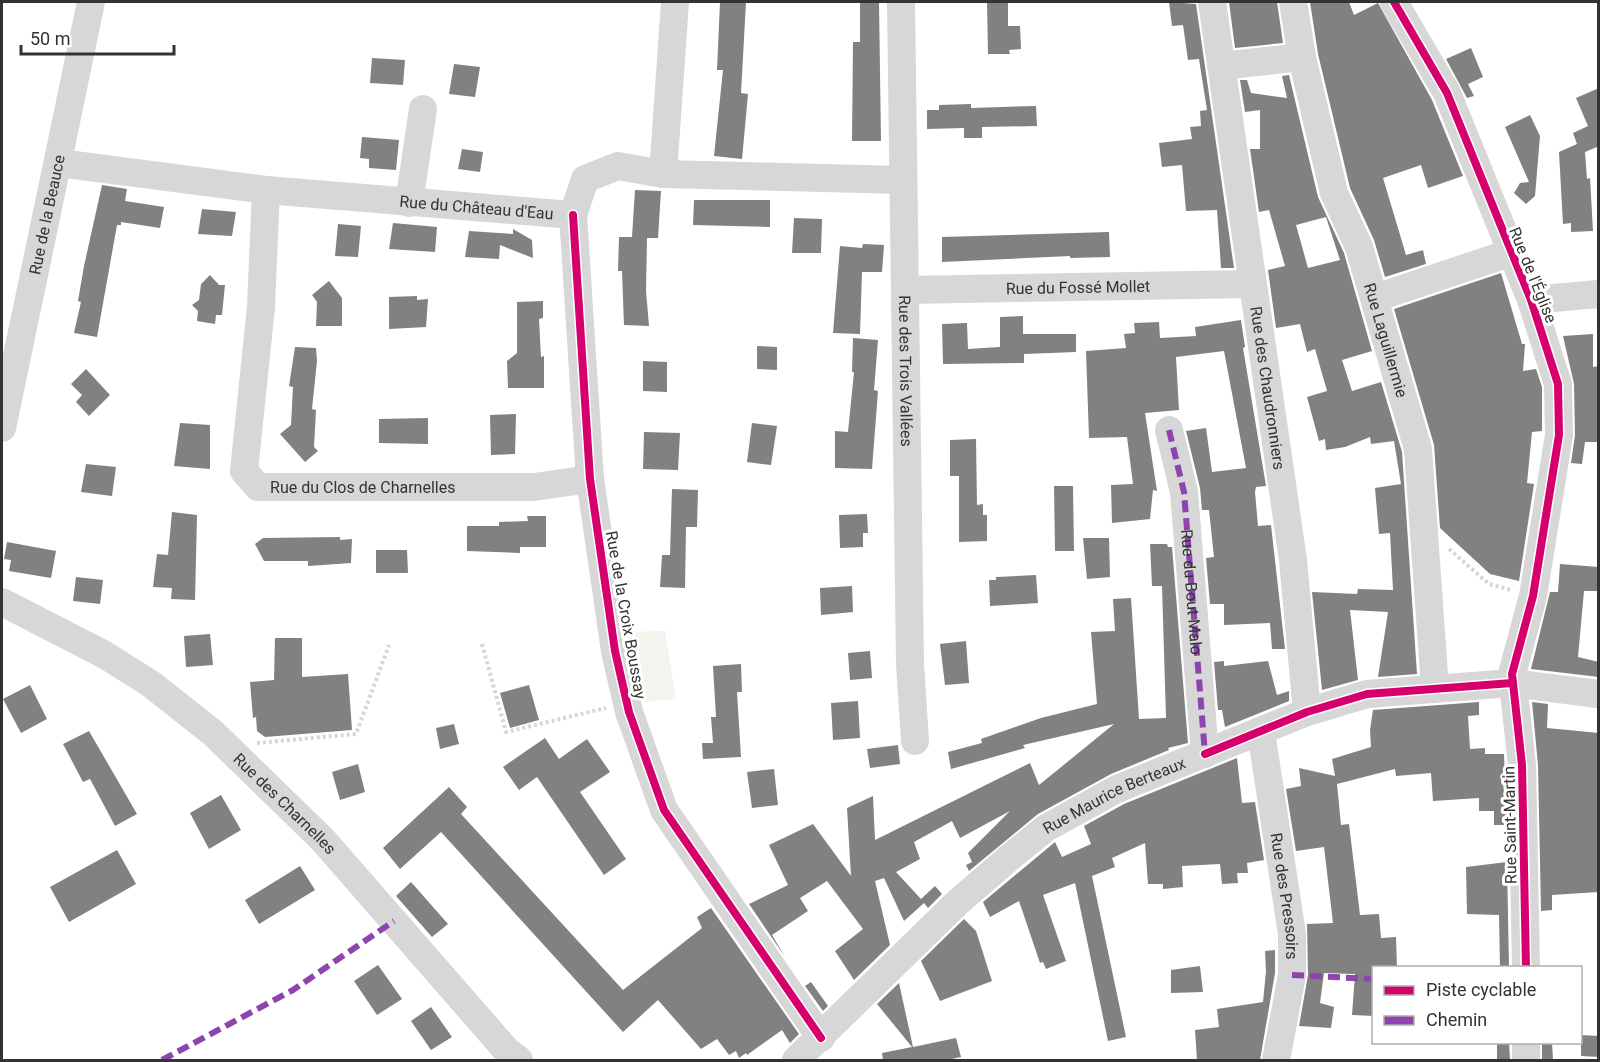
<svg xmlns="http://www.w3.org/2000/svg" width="1600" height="1062" font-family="Roboto,sans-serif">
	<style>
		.green { fill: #f1f5ed }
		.building { fill: #818181; fill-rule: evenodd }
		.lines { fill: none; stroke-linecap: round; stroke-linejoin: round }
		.path { stroke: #d6d6d6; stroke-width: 4; stroke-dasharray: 3 3; stroke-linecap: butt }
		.minor { stroke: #d7d7d7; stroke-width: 28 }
		.quiet { stroke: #8e44ad; stroke-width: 6; stroke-dasharray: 12 6; stroke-linecap: butt }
		.cycleway-casing { stroke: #fff; stroke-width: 11 }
		.cycleway { stroke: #d6006c; stroke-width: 8 }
		.labels { text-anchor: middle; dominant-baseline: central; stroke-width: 6; stroke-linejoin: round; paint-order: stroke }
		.street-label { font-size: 16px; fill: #333; stroke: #fff }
	</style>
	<rect width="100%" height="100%" fill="#fff"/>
	<!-- green -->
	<path class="green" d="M665 631 676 699 640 702 627 632Z"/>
	<!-- building -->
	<path class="building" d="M720 2H746L741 93 748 94 742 159 714 156 723 70H717Z
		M860 2H879L881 141H852L853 42H860Z
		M987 2H1008V26H1020L1021 49 1009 50 1010 54H988Z
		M1169 2 1196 4 1234 268H1221L1217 210 1186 211 1182 165 1162 167 1159 143 1192 139 1190 127 1201 126 1200 111 1207 110 1199 59 1188 60 1183 25 1172 26Z
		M1229 2H1277L1283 43 1235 48Z
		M1310 2H1349L1354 15 1378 3 1432 100 1463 176 1428 188 1421 165 1383 178 1406 255 1423 250 1426 264 1385 277 1374 240 1350 188 1318 54Z
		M1471 48 1483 77 1468 84 1474 96 1467 98 1446 59Z
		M372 58 405 60 403 85 370 83Z
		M454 64 480 67 475 97 449 94Z
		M1289 75 1318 197 1344 253 1372 351 1342 360 1352 391 1381 382 1402 452 1417 674 1378 677 1388 612 1350 610 1358 680 1322 690 1312 592 1357 594 1358 589 1393 590 1390 533 1379 534 1375 488 1401 484 1394 441 1371 444 1370 437 1345 447 1326 450 1325 439 1319 441 1307 397 1327 391 1315 349 1307 352 1300 324 1276 328 1268 270 1285 266 1269 210 1259 212 1250 149H1260V110L1245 112 1240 80H1247L1251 93 1287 98 1282 76ZM1326 217 1340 260 1308 268 1296 225Z
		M1599 88V150L1597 147 1585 152 1587 179 1590 178 1593 231 1571 232V223L1563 224 1559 152 1577 144 1573 133 1588 126 1576 98Z
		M971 104V108L1036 106 1037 126 982 127V138H964V128L927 129V110H939V105Z
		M1530 115 1540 136 1535 196 1526 204 1514 193 1520 183 1529 182 1505 127Z
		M362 137 399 140 396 170 369 168V159L360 158Z
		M462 149 483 152 480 172 458 169Z
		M102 185 127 189 125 201 164 207 160 228 121 222V225H117L97 337 74 333 81 302 78 301 84 266Z
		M635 190 661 191 658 238H647L646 291 649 326 624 325 622 271H618L619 237H632Z
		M694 200H770V227L693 225Z
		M202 209 236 212 232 236 198 234Z
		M794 218 822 219 821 253H792Z
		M393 223 437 227 435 252 389 249Z
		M338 224 361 226 358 257 335 256Z
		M513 229 532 240 533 258 500 245 499 259 465 257 469 231 513 234Z
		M1109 232 1110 257 1070 258V256L942 262V237Z
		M863 244 884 245 882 272H862L860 334 833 333 840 246 862 248Z
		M1501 273 1522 344H1525L1523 371 1536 369 1542 387V431L1532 432 1527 483 1534 484 1519 581 1490 574 1440 528 1434 445 1394 309Z
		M210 275 219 285H225L222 315H216L215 324 197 321 198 311 192 305 199 300 201 284Z
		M329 281 342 298V326H316L317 302 312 295Z
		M417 296V300L428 299 426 327 389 329V297Z
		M543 301V318L539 319 541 357 544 356V388H508L507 361 517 353V302Z
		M1023 316V334H1076V352L1024 354V363L943 364 942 324 967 323 968 349 1000 347V317Z
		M1241 320 1245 347 1243 348 1266 486 1256 487 1255 492 1258 526 1271 525 1285 649H1272L1270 623 1224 625V604H1210L1206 558 1214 557 1209 510H1202L1200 488 1186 431 1206 428 1212 472 1246 468 1224 351 1176 357 1179 410 1145 413 1157 491 1153 490 1150 519 1112 523 1111 485 1133 484 1127 437 1089 438 1086 351 1126 348 1124 334 1135 333 1134 323 1159 322 1160 338 1196 336 1195 327Z
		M1593 334V367L1599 366V442H1585L1582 464 1571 463 1575 435 1574 384 1563 336Z
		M853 338 878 340 874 390 878 391 872 469 835 468V431L848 432 854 372H852Z
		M757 346 777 347V370L757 369Z
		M295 347 316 348 317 361 312 409 316 410 314 447 318 451 305 462 280 434 291 425 293 387 289 386Z
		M643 361 667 362V392L643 391Z
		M86 369 110 395 89 416 76 402 82 395 71 384Z
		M516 414 515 454 491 455 490 415Z
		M428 418V444L379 443V419Z
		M180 423 210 425V469L174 466Z
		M752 423 777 426 771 465 747 462Z
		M644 432 680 433 678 470 643 469Z
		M976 439 977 505 983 504V515H987V541L959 542V476H950V440Z
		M86 464 116 467 112 496 81 492Z
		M1054 486H1073L1074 551H1055Z
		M672 489 698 490 697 527H686L685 588 660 587 662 555H670Z
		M172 512 197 515 195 600 171 599 172 588 153 587 157 554 168 555Z
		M867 514 868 533H863V547L840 548 839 515Z
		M527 516H546V547H520V553L467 551V526H499V522L528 521Z
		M340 537V540L352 539 351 563 308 566V561H264L255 544 263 538Z
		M1083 538H1109L1110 577 1087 579Z
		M7 542 56 551 51 578 9 571 11 560 4 559Z
		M1150 544H1167L1168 547H1172L1188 743 1168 748 1169 750 1111 774 1038 814 969 871 966 865 972 862 968 853 1010 811 960 838 952 821 914 842 920 859 896 872 921 899 935 886 942 894 928 908 924 903 904 921 884 878 875 881 890 945 854 980 835 951 863 929 827 881 800 898 808 911 772 935 785 957 749 904 788 885 769 845 813 824 851 876 847 808 873 796 875 840 1030 763 1039 785 1114 724 1023 745 1025 748 951 769 948 752 982 743 981 739 1041 718 1097 704 1091 632 1115 631 1113 599 1131 598 1139 719 1166 718 1162 586H1152Z
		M376 550H407L408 573H376Z
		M1560 564 1599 567V591H1584L1578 657 1599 662V677L1531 669 1550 592H1558Z
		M1036 575 1038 603 990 606 989 580H996V577Z
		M76 577 103 580 100 604 73 601Z
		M852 586 853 612 821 615 820 588Z
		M210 634 213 665 186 667 184 636Z
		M275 638H302V677L348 674 352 730 265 737 257 731 256 717 253 718 250 682 274 680Z
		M966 641 969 683 945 685 940 644Z
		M870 651 872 678 850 680 848 653Z
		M1224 661V666L1268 661 1277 695 1289 691V701L1225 727 1222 710H1218L1214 662Z
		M741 664 742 692H737L741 757 703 759 702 743H713L711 717H716L713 666Z
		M30 685 47 719 21 733 3 699Z
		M529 685 539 720 510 728 500 693Z
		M858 701 860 738 833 740 831 703Z
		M1479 702V715L1468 716 1470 749 1485 748V754H1504L1507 825H1494V811H1479V798L1433 801 1431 773 1396 776 1395 769 1337 784 1341 825 1349 824 1360 915 1379 914 1381 938 1396 937 1397 968H1374V1016L1352 1015 1355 974 1324 973 1320 1003 1334 1007 1331 1028 1299 1026 1308 975 1307 924 1333 923 1324 847 1296 851 1286 789 1301 786 1299 768 1335 776 1332 759 1371 747 1370 730 1373 710Z
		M1532 702 1548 704 1547 728 1599 733V892L1552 895V910L1541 911 1538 765Z
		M454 724 459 744 440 749 436 728Z
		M89 731 137 814 115 826 90 779 83 782 63 744Z
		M545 738 559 759 587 739 610 772 580 792 626 859 604 875 537 777 519 790 503 767Z
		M898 745 900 764 870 768 867 749Z
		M1237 758 1242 803 1255 802 1264 860 1247 863 1248 873H1237L1238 883 1222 884 1220 864 1182 866 1183 887 1163 889V884H1148L1145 843 1112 858 1115 867 1092 876 1126 1037 1108 1041 1075 883 1043 895 1066 961 1046 969 1043 962 1040 963 1019 901 990 917 983 902 1055 842 1062 857 1091 844 1084 826 1124 804Z
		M358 764 365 792 340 800 332 772Z
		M774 769 778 805 752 808 747 772Z
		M449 787 467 807 461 814 623 990 702 928 697 917 711 908 799 1034 790 1043 782 1030 747 1055 746 1053 739 1058 736 1051 729 1055 717 1039 701 1049 658 1000 623 1032 441 832 400 869 383 848Z
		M221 795 241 830 209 849 190 813Z
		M117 850 136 884 69 922 50 887Z
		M1507 862 1509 968H1500L1499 915 1467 914 1466 867Z
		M300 866 315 890 259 924 245 900Z
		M411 882 448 924 432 937 396 896Z
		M964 919 976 931 992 981 940 1001 921 961Z
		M1275 950V973L1260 1060H1197L1195 1030 1219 1027 1217 1009 1263 1002 1266 971 1265 951Z
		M378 965 402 999 377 1015 354 981Z
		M1200 966 1203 992 1171 993V970Z
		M811 982 828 1006 823 1011 805 986Z
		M899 983 913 1047 956 1038 961 1057 947 1060H883L882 1053 912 1047 877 1004Z
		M431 1007 452 1037 431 1050 411 1021Z
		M1581 1035 1599 1036V1057L1581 1056Z
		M1497 1042H1509L1510 1060H1497Z
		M1542 1042H1552L1553 1060H1542Z"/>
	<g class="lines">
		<!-- path -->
		<path class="path" d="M1449 549 1489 584 1511 590
			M482 644 506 732 606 708
			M257 743 356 734 389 645"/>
		<!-- minor -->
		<g class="minor">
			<path id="s1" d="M901 2 910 664 915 741"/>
			<path id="s2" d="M1212 2 1293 560 1307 712"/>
			<path id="s3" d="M1293 2 1302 57 1334 193 1359 247 1418 449 1435 688"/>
			<path d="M1394 2 1447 93 1531 300 1558 384 1559 435 1533 596 1512 674 1522 765 1526 968"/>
			<path d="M1221 66 1302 57"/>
			<path id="s4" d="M59 163 266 190 573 215 585 179 618 166 663 174 903 180"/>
			<path d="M663 174 675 2"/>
			<path id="s5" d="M266 190 261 307 244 471 258 487H534L590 479"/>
			<path d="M409 203 423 109"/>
			<path d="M573 215 590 479 615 651 629 712 664 810 821 1038"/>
			<path id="s6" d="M906 290 1251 284"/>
			<path d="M1375 298 1510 253"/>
			<path d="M1531 300 1598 294"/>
			<path id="s7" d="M2 428 91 2"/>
			<path id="s8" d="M1169 430 1184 492 1205 754"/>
			<path id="s9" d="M2 602 105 655 151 684 213 733 323 840 507 1051 519 1060"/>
			<path id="s10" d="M1261 732 1292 934V975L1276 1060"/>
			<path id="s11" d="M796 1060 958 902 1009 858 1046 828 1117 789 1307 712 1367 694 1512 683 1598 694"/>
			<path d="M1526 1060V1042"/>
		</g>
		<!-- quiet -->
		<path class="quiet" d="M1169 430 1184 492 1205 754
			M1292 975 1374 979
			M162 1060 293 990 394 921"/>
		<!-- cycleway casing -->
		<g class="cycleway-casing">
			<path id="cycleway" d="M1394 2 1447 93 1531 300 1558 384 1559 435 1533 596 1512 674 1522 765 1526 968
				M573 215 590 479 615 651 629 712 664 810 821 1038
				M1205 754 1307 712 1367 694 1512 683"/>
		</g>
		<!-- cycleway -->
		<use href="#cycleway" class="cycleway"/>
	</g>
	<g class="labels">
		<!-- street labels -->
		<g class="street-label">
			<text stroke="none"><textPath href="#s4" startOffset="420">Rue du Château d'Eau</textPath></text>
			<text stroke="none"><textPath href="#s7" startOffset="218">Rue de la Beauce</textPath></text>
			<text transform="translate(1533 275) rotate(68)">Rue de l'Église</text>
			<text stroke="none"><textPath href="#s6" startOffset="172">Rue du Fossé Mollet</textPath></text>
			<text stroke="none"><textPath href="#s3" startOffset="352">Rue Laguillermie</textPath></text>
			<text stroke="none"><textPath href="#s1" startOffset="369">Rue des Trois Vallées</textPath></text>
			<text stroke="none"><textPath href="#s2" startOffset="390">Rue des Chaudronniers</textPath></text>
			<text stroke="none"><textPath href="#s5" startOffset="408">Rue du Clos de Charnelles</textPath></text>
			<text stroke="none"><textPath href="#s8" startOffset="164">Rue du Bout Malo</textPath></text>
			<text transform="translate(626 615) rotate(80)">Rue de la Croix Boussay</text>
			<text stroke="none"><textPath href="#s11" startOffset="417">Rue Maurice Berteaux</textPath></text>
			<text stroke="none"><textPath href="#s9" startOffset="350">Rue des Charnelles</textPath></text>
			<text transform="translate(1510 825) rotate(-91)">Rue Saint-Martin</text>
			<text stroke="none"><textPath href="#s10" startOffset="166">Rue des Pressoirs</textPath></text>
		</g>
	</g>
	<!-- border -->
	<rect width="1600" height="1062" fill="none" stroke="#333333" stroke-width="6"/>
	<!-- legend -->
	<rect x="1372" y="966" width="210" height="78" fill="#ffffff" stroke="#adadad" stroke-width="1.5"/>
	<rect x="1384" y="986" width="30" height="9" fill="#d6006c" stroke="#adadad" stroke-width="1.5"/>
	<text x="1426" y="996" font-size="18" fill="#333333">Piste cyclable</text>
	<rect x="1384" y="1016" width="30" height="9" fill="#8e44ad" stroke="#adadad" stroke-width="1.5"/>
	<text x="1426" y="1026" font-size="18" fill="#333333">Chemin</text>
	<!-- scale -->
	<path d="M21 45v9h153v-9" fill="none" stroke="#333333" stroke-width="3"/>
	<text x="30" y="45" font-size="18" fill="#333333" stroke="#ffffff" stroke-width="4.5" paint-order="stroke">50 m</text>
</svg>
